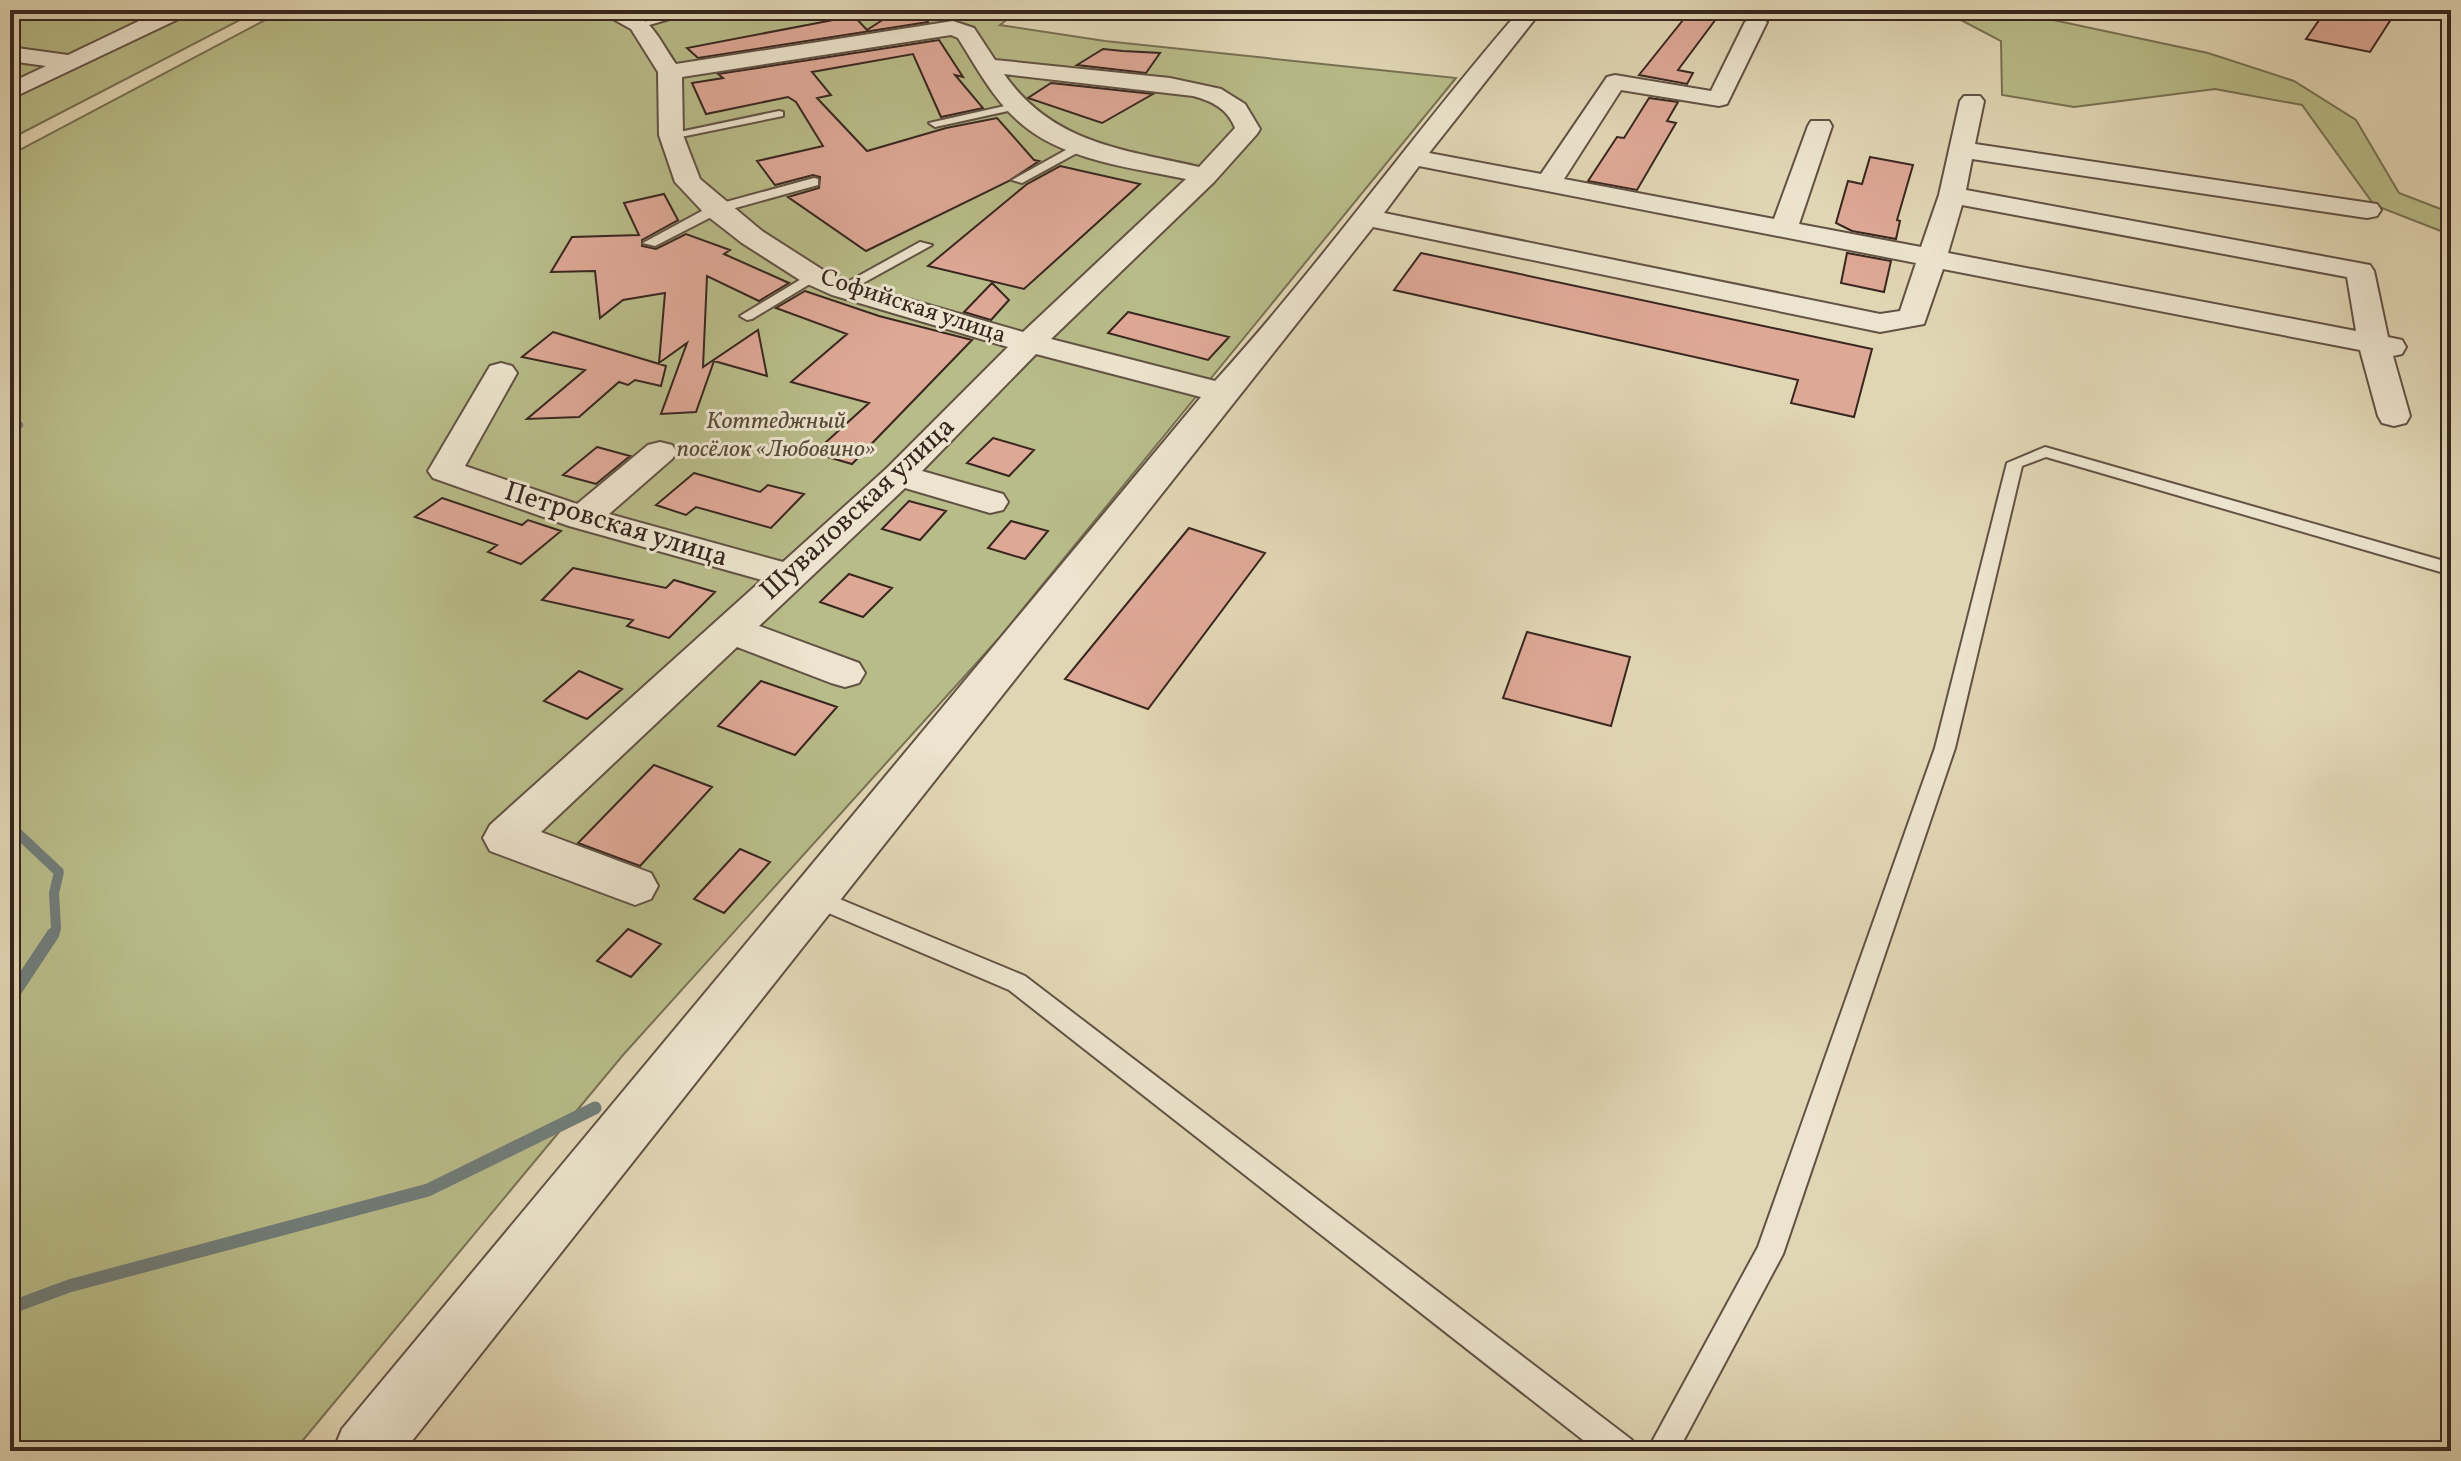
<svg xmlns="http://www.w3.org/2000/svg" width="2461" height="1461" font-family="Vollkorn,serif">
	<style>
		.green { fill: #b8bc89; stroke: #787154; stroke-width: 2 }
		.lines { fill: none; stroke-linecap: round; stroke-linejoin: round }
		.stream-far2 { stroke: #717d79; stroke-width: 8 }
		.stream-far1 { stroke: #717d79; stroke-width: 10 }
		.stream { stroke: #717d79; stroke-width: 13 }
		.building { fill: #dea896; stroke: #38261f; stroke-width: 2 }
		.lane-casing { stroke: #625244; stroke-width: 4 }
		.street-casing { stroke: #625244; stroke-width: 4 }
		.lane { fill: #ece4ce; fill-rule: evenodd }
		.street { fill: #ece4ce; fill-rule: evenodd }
		.labels { text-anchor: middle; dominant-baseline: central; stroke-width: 6; stroke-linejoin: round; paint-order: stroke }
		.far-street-label { font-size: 24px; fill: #38261f; stroke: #ece4ce }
		.far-park-label { font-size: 24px; font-style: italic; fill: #584c3a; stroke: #ece4ce }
		.street-label { font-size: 28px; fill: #38261f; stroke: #ece4ce }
	</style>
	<rect width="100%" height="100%" fill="#e1d6b4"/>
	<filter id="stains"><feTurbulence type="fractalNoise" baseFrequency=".0025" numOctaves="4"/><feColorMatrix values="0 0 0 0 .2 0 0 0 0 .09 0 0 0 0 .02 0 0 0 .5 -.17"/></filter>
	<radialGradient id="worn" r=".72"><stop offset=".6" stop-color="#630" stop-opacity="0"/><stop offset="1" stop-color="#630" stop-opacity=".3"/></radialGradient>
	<!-- green -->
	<path class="green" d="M10 10H259L10 139Z
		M284 10H1019L1000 25 1105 41 1456 78 999 638 623 1055 294 1451H10V155Z
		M1942 10H2006L2208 53 2294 81 2356 120 2399 193 2451 213V235L2374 205 2302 105 2215 89 2074 107 2002 95 2001 41Z"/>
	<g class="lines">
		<!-- stream-far2 -->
		<path class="stream-far2" d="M10 434 19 425"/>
		<!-- stream-far1 -->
		<path class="stream-far1" d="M10 826 59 872 54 893 56 929 51 936"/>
		<!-- stream -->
		<path class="stream" d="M10 999 53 934
			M10 1308 69 1286 428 1190 595 1108"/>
	</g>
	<!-- building -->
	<path class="building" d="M898 10H920L928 22 698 58 687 48 854 16 867 30Z
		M1691 10 1719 15 1678 70 1693 73 1687 84 1639 75Z
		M2326 10H2397L2370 52 2306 39Z
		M939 40 963 77 955 75 983 108 941 117 913 54 812 72 831 95 817 98 867 151 946 128 997 118 1034 160 1039 161 1009 181 866 251 788 197 819 188 820 177 813 175 775 185 757 161 823 146 796 102 788 97 706 114 692 83 723 78 718 74Z
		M1103 49 1123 51 1160 53 1146 73 1077 65Z
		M1051 83 1153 94 1102 123 1028 98Z
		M1649 98 1678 102 1667 121 1676 123 1637 190 1588 181 1617 137 1624 138Z
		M1870 157 1913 165 1897 220 1900 221 1896 239 1852 231 1836 223 1848 181 1862 184Z
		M1060 166 1140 184 1024 289 928 266 1027 184Z
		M664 194 678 220 642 240V246L656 249 686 234 730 250 724 254 789 283 759 301 707 276 703 367 758 330 767 376 714 361 696 412 661 414 687 343 659 363 665 293 623 300 600 318 595 271 551 272 572 237 639 235 624 203Z
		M1421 253 1872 349 1854 417 1791 403 1798 380 1394 290Z
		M1847 253 1891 261 1884 292 1841 283Z
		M992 283 1009 300 991 320 964 312Z
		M805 291 879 316 972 340 852 464 814 453 869 403 791 382 847 334 776 308Z
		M1128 312 1229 337 1208 360 1108 333Z
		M553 332 666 366 661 386 635 380 628 385 619 382 579 417 527 419 585 370 522 357Z
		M993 438 1034 450 1009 476 967 463Z
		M597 447 630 456 596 484 563 475Z
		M694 473 760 492 768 485 804 494 771 528 696 507 686 515 656 505Z
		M442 498 522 525 528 520 561 531 521 564 488 552 497 545 415 517Z
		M909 501 946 511 920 540 882 529Z
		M1011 521 1048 531 1025 559 988 548Z
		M1189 528 1265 553 1148 709 1065 679Z
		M573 568 666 588 674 580 715 592 669 638 627 626 633 620 542 600Z
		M849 574 892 588 863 617 820 602Z
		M1527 632 1630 657 1611 726 1503 698Z
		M579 671 622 689 587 719 544 701Z
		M761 681 837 707 795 755 718 726Z
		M654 765 712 787 640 866 578 843Z
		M740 849 770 862 724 913 694 899Z
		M628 929 661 944 631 977 597 961Z"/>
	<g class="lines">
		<!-- lane casing -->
		<g class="lane-casing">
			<path id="lane" d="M683 10H700L639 28 634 25Z
				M1018 103 1022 104V108L935 127 929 123Z
				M779 111 783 112V116L671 139 665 135Z
				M1082 141 1088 145 1086 148 1022 183 1012 180Z
				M814 178 818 179V185L721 212 655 246 643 243 711 206Z
				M920 242 932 245 847 292 835 289Z
				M813 272 818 273V279L752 319 747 320 740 316Z
				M2045 447 2451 563V575L2046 457 2022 466 1955 748 1783 1254 1678 1451H1647L1758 1247 1935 748 2007 463Z
				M813 888 1025 976 1632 1440 1636 1451H1597L1009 990 805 903 802 897 805 891Z"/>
		</g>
		<!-- street casing -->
		<g class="street-casing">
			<path id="street" d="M162 10H190L187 15 10 99V83L46 66 10 61V47L68 55Z
				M597 10C649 10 650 25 676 64L953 21 974 28 995 60 1170 78 1221 89 1245 104 1260 129 1257 134 1214 182 1051 339 1215 381C1324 261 1413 133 1520 10H1542L1429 153 1541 174 1607 77 1615 75 1711 91 1745 22 1756 16 1767 22 1727 104 1719 106 1621 90 1564 179 1774 219 1808 126 1811 121H1829L1832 126 1799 224 1921 247 1939 195 1960 101 1964 96H1980L1984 101 1975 144 2377 204 2381 210 2377 216 2367 218 1972 159 1966 190 2370 265 2374 271 2388 337 2402 340 2406 347 2402 354 2393 356 2410 416 2406 423 2394 426 2382 423 2378 416 2360 350 1943 269 1924 324 1880 332 1373 227 404 1451H333L342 1429 1201 397 1036 354 922 471 1003 494 1008 502 1003 510 990 513 905 488 759 626 859 663 865 673 859 683 845 687 831 683 737 647 541 832 651 873 658 886 651 899 635 905 490 851 483 838 490 825 762 580 569 526 433 478 428 471 490 366 501 363 512 366 517 373 465 466 577 504 648 445 660 442 672 445 677 452 672 459 609 514 783 562 887 468 1008 347 832 295 803 282 742 243 706 215 675 182 659 135 658 72 631 29ZM951 35 958 38C977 68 995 103 1024 126 1067 161 1134 168 1186 179L1023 332 852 283 823 270 762 231 700 179 683 135 682 77ZM1004 74 1193 96C1212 101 1228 109 1235 128L1199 167C1123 149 1053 144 1004 74ZM1419 166 1916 263 1900 311 1880 314 1384 213ZM1962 205 2347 277 2356 331 1948 253Z"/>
		</g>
		<!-- lane -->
		<use href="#lane" class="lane"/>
		<!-- street -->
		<use href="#street" class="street"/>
	</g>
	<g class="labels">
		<!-- far-street labels -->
		<g class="far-street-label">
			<text transform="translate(913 307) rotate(18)">Софийская улица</text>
		</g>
		<!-- far-park labels -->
		<g class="far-park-label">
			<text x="776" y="422">Коттеджный<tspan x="776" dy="28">посёлок «Любовино»</tspan></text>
		</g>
		<!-- street labels -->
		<g class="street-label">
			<text transform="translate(858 509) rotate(-43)">Шуваловская улица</text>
			<text transform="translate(616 525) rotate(17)">Петровская улица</text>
		</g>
	</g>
	<!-- margin -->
	<rect width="2461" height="1461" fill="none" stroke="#e1d6b4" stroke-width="40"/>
	<rect x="12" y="12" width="2437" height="1437" fill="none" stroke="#38261f" stroke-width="4"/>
	<rect x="20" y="20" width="2421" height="1421" fill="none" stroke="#38261f" stroke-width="2"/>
	<rect width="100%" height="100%" filter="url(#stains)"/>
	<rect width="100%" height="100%" fill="url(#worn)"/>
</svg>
